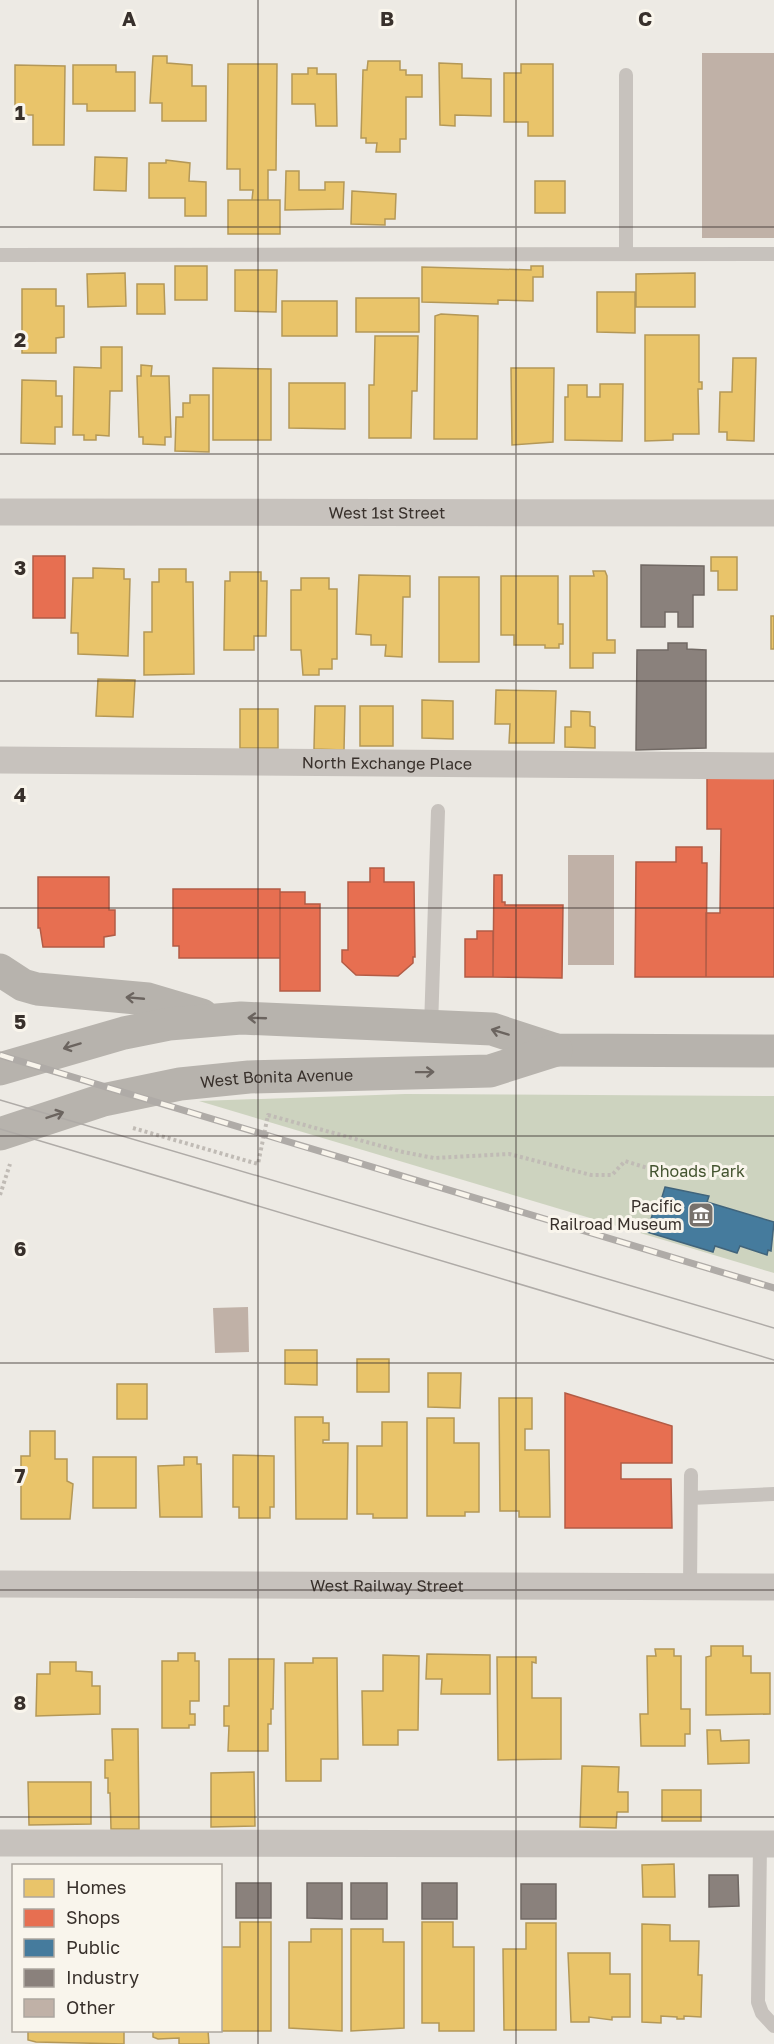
<svg xmlns="http://www.w3.org/2000/svg" width="774" height="2044" font-family="'Golos Text',sans-serif">
	<style>
		.green { fill: #cdd3bf }
		.homes { fill: #e9c46a; stroke: #b49857; stroke-width: 1.5 }
		.shops { fill: #e76f51; stroke: #b25c46; stroke-width: 1.5 }
		.public { fill: #457b9d; stroke: #41647b; stroke-width: 1.5 }
		.industry { fill: #8a817c; stroke: #716964; stroke-width: 1.5 }
		.building { fill: #c0b1a7 }
		.lines { fill: none; stroke-linecap: round; stroke-linejoin: round }
		.path { stroke: #c0bbb5; stroke-width: 4; stroke-dasharray: 3 3; stroke-linecap: butt }
		.service { stroke: #c7c2bd; stroke-width: 14 }
		.minor { stroke: #c7c2bd; stroke-width: 27 }
		.secondary { stroke: #b7b3ad; stroke-width: 33 }
		.tram { stroke: #afaba7; stroke-width: 1.5 }
		.rail-casing { stroke: #afaba7; stroke-width: 7 }
		.rail { stroke: #f9f5ec; stroke-width: 4.5; stroke-dasharray: 14; stroke-linecap: butt }
		.oneway { stroke: #6b645f }
		.grid { fill: none; stroke: #38302b; stroke-width: 1.5; stroke-opacity: 0.55 }
		.labels { text-anchor: middle; dominant-baseline: central; stroke-width: 6; stroke-linejoin: round; paint-order: stroke }
		.street-label { font-size: 16px; fill: #38302b; stroke: #f9f5ec }
		.park-label { font-size: 16px; fill: #445430; stroke: #f9f5ec }
		.poi-label { font-size: 16px; fill: #38302b; stroke: #f9f5ec; text-anchor: end }
		.grid-label { font-size: 20px; text-anchor: middle; font-weight: bold; fill: #38302b; stroke: #f9f5ec; stroke-width: 6; stroke-linejoin: round; paint-order: stroke }
	</style>
	<rect width="100%" height="100%" fill="#edeae4"/>
	<!-- green -->
	<path class="green" d="M405 1094 774 1096V1273L199 1101Z"/>
	<!-- homes -->
	<path class="homes" d="M153 56H167V63L192 65V86H206V121H162V103H150Z
		M368 61H400V70H406V75H422V97H406V139H400V152H376L377 143H366V138H361L363 70H367Z
		M439 63 462 64V78L491 79V116L455 115V126L440 125Z
		M228 64H277L276 170H268V200H252L253 190H240V169H227Z
		M521 64H553V136H528V122H504V73H521Z
		M15 65 65 66 64 145H33V115H15Z
		M73 65H116V72H135V111H87V104H73Z
		M308 68H317V74H336L337 126H316L315 104H292V74H308Z
		M95 157 127 158 126 191 94 190Z
		M166 160 190 163 189 181 206 182V216H185V198H149V163H166Z
		M286 171H299V190H325V182H344L343 209 285 210Z
		M535 181H565V213H535Z
		M352 191 396 194 395 219H385V225L351 224Z
		M228 200H280V234H228Z
		M175 266H207V300H175Z
		M531 266H543V277H533V301L498 300V304L422 302V267L531 270Z
		M235 270H277L276 312 235 311Z
		M125 273 126 306 88 307 87 274Z
		M695 273V307H636V274Z
		M137 284H164L165 314H137Z
		M22 289H56V306H64V337L56 338V353H22Z
		M597 292H635V333L597 332Z
		M356 298H419V332H356Z
		M282 301H337V336H282Z
		M441 314 478 316 477 439H434L435 316Z
		M645 335H699V382H702V389H698L699 434H673V440L645 441Z
		M375 336H418L417 391H412L411 438H369V385H374Z
		M101 347H122V391H110L109 436 96 435V440H84V435H73L74 367 101 368Z
		M733 358H756L754 441 727 440V432H719L720 392H732Z
		M141 365 152 366 151 376H169L171 437H165V445L143 444V437H139L137 376H141Z
		M213 368 271 369V440H213Z
		M511 368H554L553 442 512 445Z
		M22 380 56 381V396H62V427H55V444L21 443Z
		M289 383H345V429L289 428Z
		M600 384H623L622 441 565 440V397H568V385H587V397H600Z
		M190 395H209V452L175 451 176 417H183V403H190Z
		M711 557H737V590H718V571H711Z
		M93 568 124 569V579H130L128 656 78 654V633H71L73 578H93Z
		M159 569H186V582H193L194 674 144 675V632H152V582H159Z
		M593 571H605L607 576V640H615V653H593V668H570V576H594Z
		M230 572H261V581H267L266 636H254V650H224L225 581H230Z
		M359 575 410 576V597H403L402 657 385 656 386 645H371V635L356 634Z
		M501 576H558V624H563V644H559V648H545V645H514V635H501Z
		M439 577H479V662H439Z
		M301 578H329V589H337V659H332V669H319V675H303L301 650H291V590H301Z
		M771 616H774V649H771Z
		M98 679 135 680 133 717 96 716Z
		M496 690 556 691 554 743H509L510 724H495Z
		M422 700 453 701V739L422 738Z
		M315 706H345L344 750 314 749Z
		M360 706H393V746H360Z
		M240 709H278V748H240Z
		M571 711 590 712V726L595 727V748L565 747V727H571Z
		M285 1350H317V1385L285 1384Z
		M357 1359H389V1392H357Z
		M428 1373H461L460 1408 428 1407Z
		M117 1384H147V1419H117Z
		M499 1398H532V1429H525V1450H549L550 1517H519V1511H500Z
		M295 1417H323V1423H329V1440H323V1443H348L347 1519H296Z
		M427 1418H454V1443H479V1512H465V1516H427Z
		M382 1422H407V1518H373V1514H357V1446H382Z
		M30 1431H55V1459H67V1481L73 1484 70 1519H21V1456H30Z
		M233 1455 274 1456V1507H270V1518H239V1507H233Z
		M93 1457H136V1508H93Z
		M184 1457H197V1464H201L202 1517H160L158 1466 184 1465Z
		M711 1646H743V1656H751V1673H770V1714L706 1715V1657L711 1656Z
		M655 1649H674V1656H681V1709H690V1734H685V1746H641L640 1714H648L647 1656H656Z
		M178 1653H195V1661H199V1701H190V1714H195V1725H189V1728H162V1661H178Z
		M427 1654 490 1655V1694H441L442 1679H426Z
		M383 1655 419 1656 418 1730H398V1745H363L362 1691H383Z
		M497 1657H536V1663L532 1662V1698H561V1759L498 1760Z
		M313 1658H337L338 1759H321V1781H286L285 1663H313Z
		M229 1659H274L273 1709H271V1724H268V1751H228L229 1726H224V1706H229Z
		M50 1662H76V1671L92 1672V1686H100V1714L36 1716 37 1674H50Z
		M112 1729H138L139 1829H111L110 1793H108V1778H105V1760H113Z
		M707 1730H720L721 1741 749 1740V1763L708 1764Z
		M582 1766 619 1767 618 1792H628V1812H617L616 1828 580 1827Z
		M254 1772 255 1826 211 1827V1773Z
		M28 1782H91V1824L29 1825Z
		M662 1790H701V1821H662Z
		M674 1864 675 1897H643L642 1865Z
		M240 1922H271V2031H218L220 1947H240Z
		M422 1922H453V1947H474V2031H439V2023H422Z
		M526 1923H556V2030H504L503 1949H526Z
		M642 1924 670 1925V1941H699L698 1975H702L701 2017 684 2016V2019H677V2017L661 2016V2023L642 2022Z
		M311 1929H342V2031L289 2028V1942H311Z
		M351 1929H383V1942H404V2028L351 2031Z
		M568 1953H610V1974H630V2017H612V2020L589 2017V2022H571Z
		M28 2030H124V2044L36 2042 28 2040Z
		M153 2030H208L209 2044H179V2038L158 2039 153 2037Z"/>
	<!-- shops -->
	<path class="shops" d="M33 556H65V618H33Z
		M707 778H774V977H706V913H720L721 829H707Z
		M676 847H702V863H707L706 977H635L636 862H676Z
		M370 868H384V882H414L415 957H413V963L398 976 356 975 342 962V950H348V882H370Z
		M494 875H502V902H505V905H563L562 978 493 977Z
		M38 877H109V910H115V935L104 937V947H43L40 928H38Z
		M173 889H280V958H179V946H173Z
		M280 892H305V904H320V991H280Z
		M477 931H493V977H465V939H477Z
		M565 1393 672 1426V1463H621V1479H671L672 1528H565Z"/>
	<!-- public -->
	<path class="public" d="M665 1187 709 1196 707 1202 774 1222 771 1251 768 1250 767 1255 740 1246 737 1253 715 1246 713 1252 647 1232 655 1206 659 1207Z"/>
	<!-- industry -->
	<path class="industry" d="M641 565 704 566V595H693V627H678V612H665V627H641Z
		M668 643H687V649L706 650V748L636 750 637 650H668Z
		M709 1875H738L739 1906 709 1907Z
		M236 1883H271V1918H236Z
		M307 1883H342V1919L307 1918Z
		M351 1883H387V1919H351Z
		M422 1883H457V1919H422Z
		M521 1884H556V1919H521Z"/>
	<!-- building -->
	<path class="building" d="M702 53H774V238H702Z
		M568 855H614V965H568Z
		M248 1307 249 1352 215 1353 213 1308Z"/>
	<g class="lines">
		<!-- path -->
		<path class="path" d="M133 1128 258 1164 268 1115 403 1152 434 1158 509 1154 591 1175H612L625 1161 657 1171
			M0 1195 10 1164"/>
		<!-- service -->
		<path class="service" d="M626 75V254
			M0 255 774 254
			M431 1027 438 811
			M691 1498 774 1494
			M690 1586 691 1475
			M760 1844 758 2002 762 2013 774 2026"/>
		<!-- minor -->
		<g class="minor">
			<path id="s1" d="M0 512 774 513"/>
			<path id="s2" d="M0 760 774 766"/>
			<path id="s3" d="M0 1584 774 1587"/>
			<path d="M0 1843 774 1844"/>
		</g>
		<!-- secondary -->
		<g class="secondary">
			<path d="M0 970 23 985 37 989 148 999 202 1015"/>
			<path d="M0 1069 124 1033 169 1024 241 1018 492 1029 556 1050 774 1051"/>
			<path id="s4" d="M0 1134 103 1100 180 1084 249 1077 490 1071 556 1050"/>
		</g>
		<!-- tram -->
		<path class="tram" d="M0 1100 774 1328
			M0 1129 774 1360"/>
		<!-- rail casing -->
		<g class="rail-casing">
			<path id="rail" d="M0 1055 774 1288"/>
		</g>
		<!-- rail -->
		<use href="#rail" class="rail"/>
	</g>
	<!-- one-way arrows -->
	<defs><path id="oneway-shaft" d="M-6 0H5M1.5-3L5.5 0L1.5 3" fill="none" stroke-width="1.6" stroke-linecap="round" stroke-linejoin="round" transform="scale(1.5)"/></defs>
	<g class="oneway">
		<use href="#oneway-shaft" transform="translate(135 998) rotate(-175)"/>
		<use href="#oneway-shaft" transform="translate(257 1018) rotate(-178)"/>
		<use href="#oneway-shaft" transform="translate(500 1032) rotate(-163)"/>
		<use href="#oneway-shaft" transform="translate(72 1046) rotate(163)"/>
		<use href="#oneway-shaft" transform="translate(425 1072) rotate(-1)"/>
		<use href="#oneway-shaft" transform="translate(55 1115) rotate(-19)"/>
	</g>
	<!-- grid -->
	<path class="grid" d="M258 0V2044M516 0V2044M0 227H774M0 454H774M0 681H774M0 908H774M0 1136H774M0 1363H774M0 1590H774M0 1817H774"/>
	<!-- icons -->
	<defs>
		<g id="museum-square" transform="scale(1.35)"><rect x="-9" y="-9" width="18" height="18" rx="4" fill="#77716c" stroke="#f9f5ec"/><path d="M0-6L6-3V-2H-6V-3ZM-5-1h2V3h-2ZM-1-1h2V3h-2ZM3-1h2V3H3ZM-6 4H6V6H-6Z" fill="#fff"/></g>
	</defs>
	<g fill-rule="evenodd">
		<use href="#museum-square" x="701" y="1215"/>
	</g>
	<g class="labels">
		<!-- street labels -->
		<g class="street-label">
			<text stroke="none"><textPath href="#s1" startOffset="387">West 1st Street</textPath></text>
			<text stroke="none"><textPath href="#s2" startOffset="387">North Exchange Place</textPath></text>
			<text stroke="none"><textPath href="#s4" startOffset="284">West Bonita Avenue</textPath></text>
			<text stroke="none"><textPath href="#s3" startOffset="387">West Railway Street</textPath></text>
		</g>
		<!-- park labels -->
		<g class="park-label">
			<text x="697" y="1171">Rhoads Park</text>
		</g>
		<!-- poi labels -->
		<g class="poi-label">
			<text x="682" y="1206">Pacific<tspan x="682" dy="18">Railroad Museum</tspan></text>
		</g>
	</g>
	<g class="grid-label">
		<text x="129" y="26">A</text>
		<text x="387" y="26">B</text>
		<text x="645" y="26">C</text>
		<text x="20" y="120">1</text>
		<text x="20" y="347">2</text>
		<text x="20" y="575">3</text>
		<text x="20" y="802">4</text>
		<text x="20" y="1029">5</text>
		<text x="20" y="1256">6</text>
		<text x="20" y="1483">7</text>
		<text x="20" y="1710">8</text>
	</g>
	<!-- legend -->
	<rect x="12" y="1864" width="210" height="168" fill="#f9f5ec" stroke="#aca69f" stroke-width="1.5"/>
	<rect x="24" y="1879" width="30" height="18" fill="#e9c46a" stroke="#aca69f" stroke-width="1.5"/>
	<text x="66" y="1894" font-size="18" fill="#38302b">Homes</text>
	<rect x="24" y="1909" width="30" height="18" fill="#e76f51" stroke="#aca69f" stroke-width="1.5"/>
	<text x="66" y="1924" font-size="18" fill="#38302b">Shops</text>
	<rect x="24" y="1939" width="30" height="18" fill="#457b9d" stroke="#aca69f" stroke-width="1.5"/>
	<text x="66" y="1954" font-size="18" fill="#38302b">Public</text>
	<rect x="24" y="1969" width="30" height="18" fill="#8a817c" stroke="#aca69f" stroke-width="1.5"/>
	<text x="66" y="1984" font-size="18" fill="#38302b">Industry</text>
	<rect x="24" y="1999" width="30" height="18" fill="#c0b1a7" stroke="#aca69f" stroke-width="1.5"/>
	<text x="66" y="2014" font-size="18" fill="#38302b">Other</text>
</svg>
